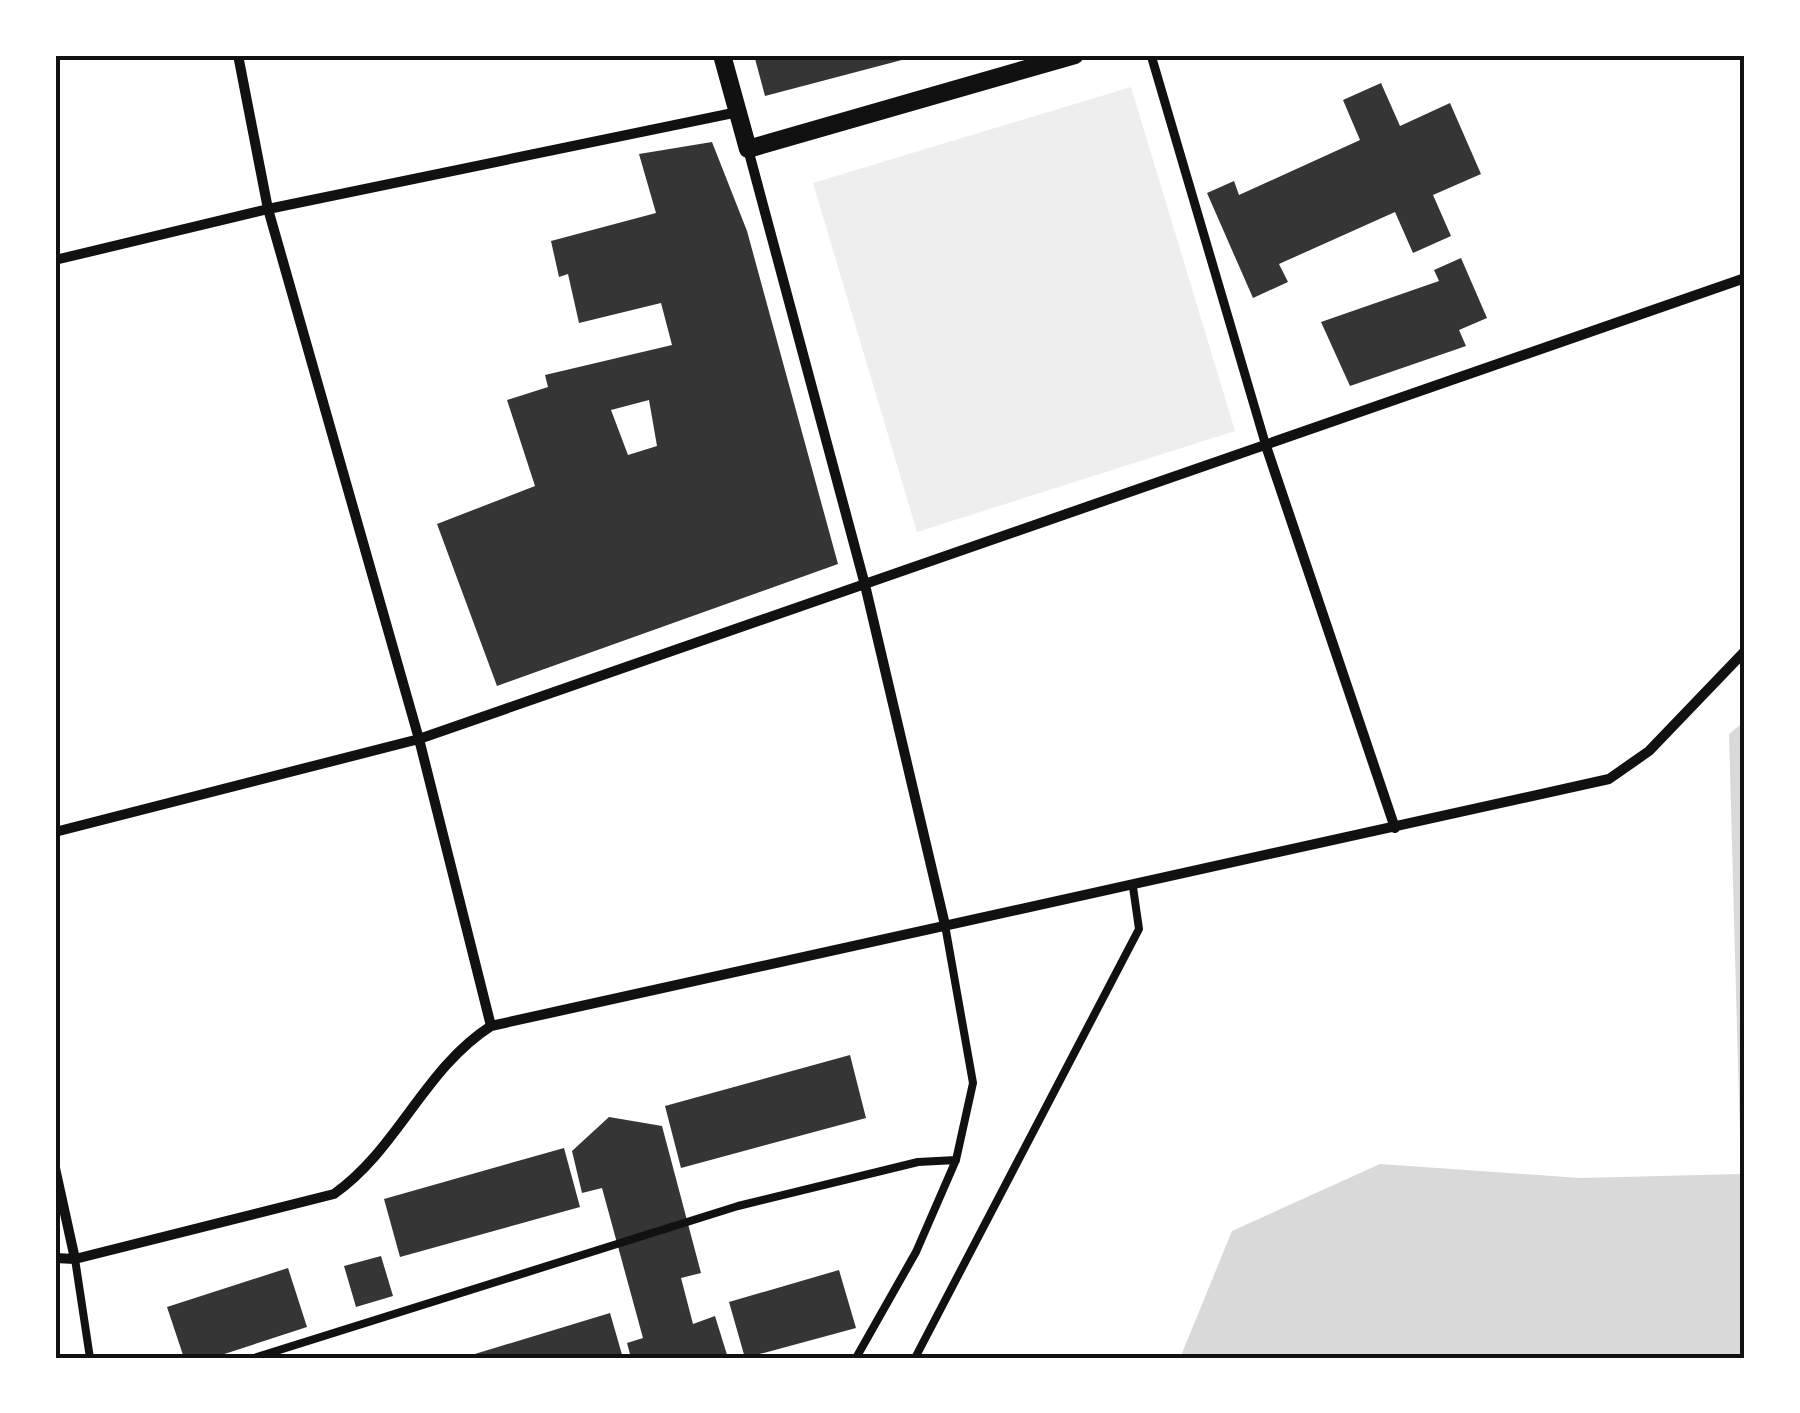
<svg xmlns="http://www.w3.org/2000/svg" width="1800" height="1413" font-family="'Open Sans',sans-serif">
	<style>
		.green { fill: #eee }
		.water { fill: #d9d9d9 }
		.building { fill: #353535; fill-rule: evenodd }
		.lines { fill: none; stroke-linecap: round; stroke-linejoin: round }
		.service { stroke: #111; stroke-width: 8 }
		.pedestrian { stroke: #111; stroke-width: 9 }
		.minor { stroke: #111; stroke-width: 10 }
		.tertiary { stroke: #111; stroke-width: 18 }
		.neatline { fill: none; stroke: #111; stroke-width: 4 }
	</style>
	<rect width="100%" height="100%" fill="#fff"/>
	<!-- green -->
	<path class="green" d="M1131 87 1235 431 917 532 813 183Z"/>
	<!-- water -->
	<path class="water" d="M1745 721V1358H1180L1232 1231 1380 1164 1580 1178 1741 1174 1729 734Z"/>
	<!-- building -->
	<path class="building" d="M754 55H917V56L765 96Z
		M1381 83 1400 126 1450 103 1481 174 1433 195 1451 236 1413 253 1395 212 1279 264 1288 282 1253 298 1207 193 1234 181 1239 195 1360 140 1343 100Z
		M712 142 747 231 838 564 497 686 437 524 535 486 507 400 548 387 545 375 672 345 661 303 579 323 568 274 559 277 551 241 656 213 639 154ZM649 400 657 446 628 455 611 410Z
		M1461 258 1487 318 1459 330 1466 346 1350 386 1321 322 1439 281 1434 270Z
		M850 1055 866 1118 681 1168 665 1106Z
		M609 1117 662 1126 701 1273 681 1278 693 1324 715 1316 728 1358H631L627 1343 643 1338 602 1188 582 1193 572 1151Z
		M564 1148 580 1207 400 1257 384 1199Z
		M381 1256 393 1296 356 1307 344 1266Z
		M288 1268 307 1327 212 1358H184L167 1307Z
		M839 1270 856 1328 745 1358 729 1302Z
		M610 1313 623 1358H465V1357Z"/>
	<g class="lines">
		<!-- service -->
		<path class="service" d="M75 1259 90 1358
			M254 1358 738 1206 918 1162 956 1160
			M856 1358 916 1252 956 1160 973 1083 945 925
			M915 1358 1139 929 1133 887"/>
		<!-- pedestrian -->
		<path class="pedestrian" d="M1151 55 1266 446"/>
		<!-- minor -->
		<path class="minor" d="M238 55 268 209 419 739 491 1026
			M748 149 865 585 945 925
			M55 260 268 209 738 112
			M1266 446 1395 828
			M55 832 419 739 1745 278
			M55 1168 75 1259
			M55 1258 75 1259 334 1194C398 1149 424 1069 491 1026L1609 779 1649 751 1745 651"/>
		<!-- tertiary -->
		<path class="tertiary" d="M722 55 748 149 1075 55"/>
	</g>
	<!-- border -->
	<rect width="1800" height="1413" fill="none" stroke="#ffffff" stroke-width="115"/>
	<rect x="58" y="58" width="1684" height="1298" class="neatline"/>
</svg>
